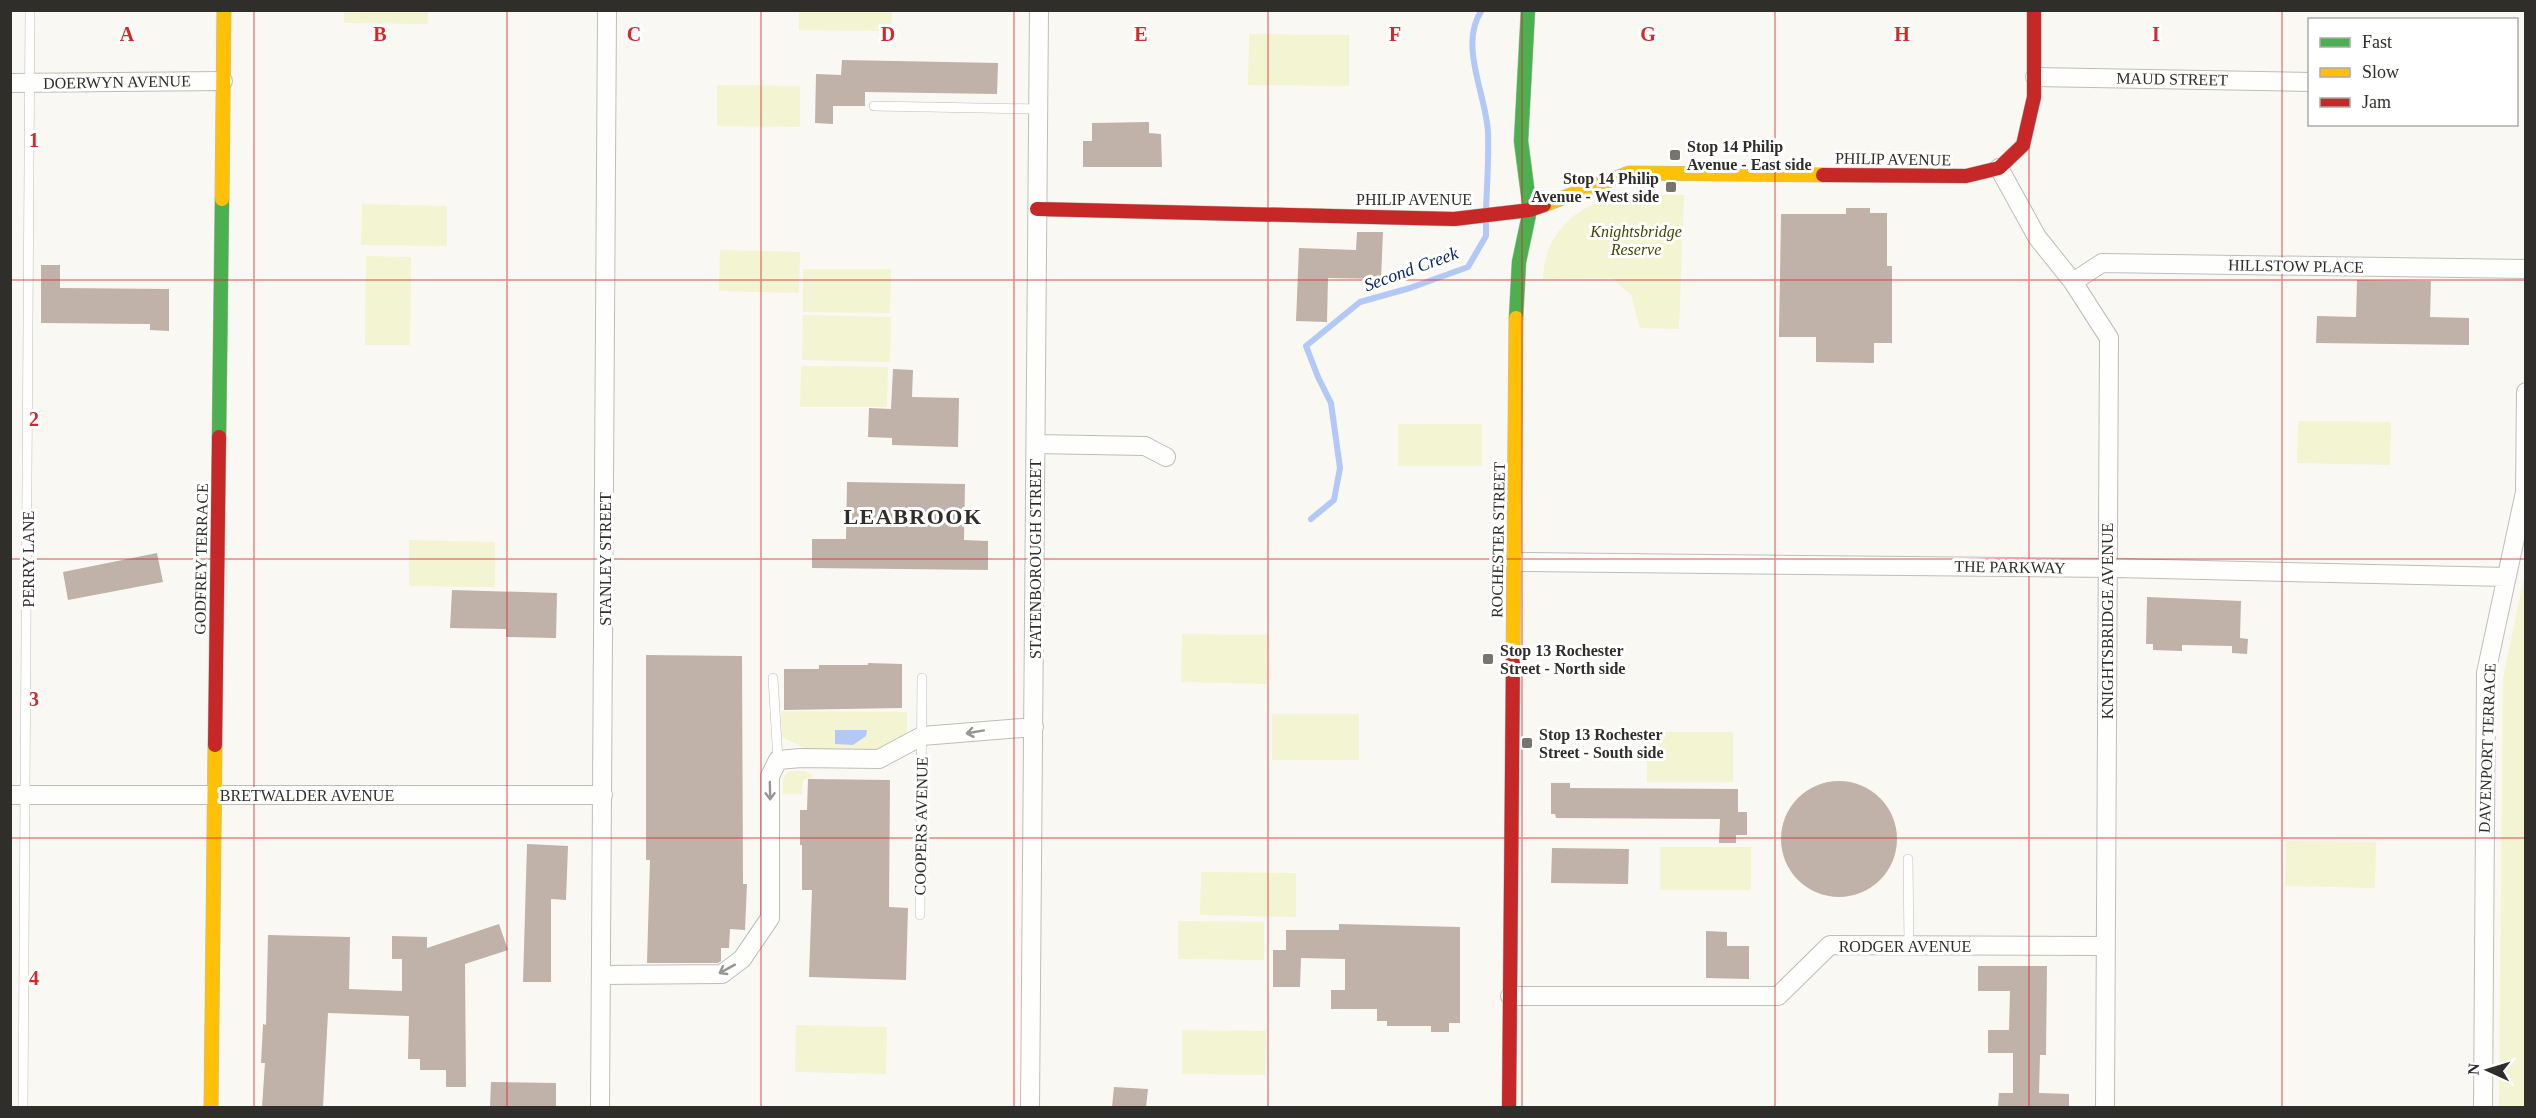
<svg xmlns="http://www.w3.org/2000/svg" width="2536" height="1118" font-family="'Times New Roman',serif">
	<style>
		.green { fill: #f3f4d2 }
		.water { fill: #b2c8f6 }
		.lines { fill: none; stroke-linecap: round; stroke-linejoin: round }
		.stream { stroke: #b2c8f6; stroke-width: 6 }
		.building { fill: #c0b1a9 }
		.lane-casing { stroke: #bebdb8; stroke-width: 10 }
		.street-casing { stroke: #bebdb8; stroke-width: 20 }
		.fast-casing { stroke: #bebdb8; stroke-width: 15 }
		.slow-casing { stroke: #bebdb8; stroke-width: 15 }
		.jam-casing { stroke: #bebdb8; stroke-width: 15 }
		.lane { stroke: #fefefd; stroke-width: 9 }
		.street { stroke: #fefefd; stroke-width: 18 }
		.fast { stroke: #4caf50; stroke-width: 14 }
		.slow { stroke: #ffc107; stroke-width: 14 }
		.jam { stroke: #c62828; stroke-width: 14 }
		.oneway { stroke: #979694 }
		.grid { fill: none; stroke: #d62828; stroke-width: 1.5; stroke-opacity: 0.55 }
		.poi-dot { fill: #777570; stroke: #fff; stroke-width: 2 }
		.labels { text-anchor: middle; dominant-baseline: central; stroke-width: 6; stroke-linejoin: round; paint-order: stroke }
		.street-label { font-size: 16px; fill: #302e2a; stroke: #fff }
		.poi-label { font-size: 16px; font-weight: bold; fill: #302e2a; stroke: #fff; text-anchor: start }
		.park-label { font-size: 16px; font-style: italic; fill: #444504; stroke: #fff }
		.water-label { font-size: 18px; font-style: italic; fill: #07216c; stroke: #fff }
		.district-label { font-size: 22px; font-weight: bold; letter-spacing: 1.5px; fill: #302e2a; stroke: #fff }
		.grid-label { font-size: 20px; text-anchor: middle; font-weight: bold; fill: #d62828; stroke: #fff; stroke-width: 6; stroke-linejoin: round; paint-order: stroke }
	</style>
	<rect width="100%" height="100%" fill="#faf8f2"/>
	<!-- green -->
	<path class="green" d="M344 11H428V24L344 23Z
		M799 11H892L891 31 799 30Z
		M1249 34 1349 35V86L1248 85Z
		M717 85 800 86V127L717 126Z
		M1619 194 1684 195 1679 329 1640 328 1631 295 1612 278 1543 279C1544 233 1576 206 1619 194Z
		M362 204 447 206V246L361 245Z
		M720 250 800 252 799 293 719 291Z
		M366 256 411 257 410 345H365Z
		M803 269H891L890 313 803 312Z
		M803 315 891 317 890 362 802 360Z
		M801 366 888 367 887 407H800Z
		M2298 421 2391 422 2390 465 2297 463Z
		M1398 424H1482V466H1398Z
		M409 540 495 542V587L409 586Z
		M2525 573 2526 1107 2499 1108 2503 678Z
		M1182 634 1268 635 1267 684 1181 682Z
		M781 711 907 712V733L895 743 877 751 813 752 782 737Z
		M1272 714H1359V760H1272Z
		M1647 732H1733V782H1647Z
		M790 771H805L812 775V778L803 779 802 794H783V777Z
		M2286 841 2376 842 2375 888 2285 886Z
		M1660 847H1751V890H1660Z
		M1201 872 1296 873V917L1200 915Z
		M1178 921 1264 922V960L1178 959Z
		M796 1025 887 1027 886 1074 795 1072Z
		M1182 1030 1266 1031 1265 1075 1182 1074Z"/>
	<!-- water -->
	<path class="water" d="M835 730H867L866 736 853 745 835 744Z"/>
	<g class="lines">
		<!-- stream -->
		<path class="stream" d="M1482 10C1458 44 1486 94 1488 132 1489 158 1487 184 1486 210
			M1311 519 1334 500 1340 468 1331 403 1318 377 1306 346 1360 302 1410 288 1468 267 1486 236V220"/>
	</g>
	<!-- building -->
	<path class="building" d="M842 60 998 63 997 94 865 92V106H833V124L815 123 816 74 841 75Z
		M1149 122V133L1161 134 1162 167H1083V141H1092V123Z
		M1846 208H1870V213H1887V266H1892V343H1874V363L1816 362V337H1779L1781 214H1846Z
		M1357 232H1383L1381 279 1328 278 1327 322 1296 321 1299 248 1356 250Z
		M41 265H60V288L169 289V331L150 330V324L41 323Z
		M2357 280 2431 281 2430 317 2469 318V345L2316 343 2317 316 2356 317Z
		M893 369 913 370 912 397 959 398 958 447 892 445V438L868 437 869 408 891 409Z
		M847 482 965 484 964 540 988 541V570L812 568V539H846Z
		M157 553 163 582 68 600 63 572Z
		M452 590 557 593 556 638 506 637V629L450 628Z
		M2147 597 2241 601 2240 638 2248 639 2247 654 2232 653V646L2182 645V651L2153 650V644H2146Z
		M646 655 742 656 743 884H747L745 930 730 929 729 948H721V961L718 963H647L650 860H646Z
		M868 663 902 664V708L784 710V669H819V665H868Z
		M808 779 890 780 889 907 908 908 906 980 809 977 812 890H802V845H800V810H807Z
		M1781 839a58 58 0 1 1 116 0a58 58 0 1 1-116 0Z
		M1551 783H1570V788L1738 789V812H1747V835H1736V843H1719L1720 819 1556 818 1555 814H1551Z
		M527 844 568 846 566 900 551 899V982H523Z
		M1552 848 1629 849 1628 884 1551 883Z
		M499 924 508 950 465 964 466 1087H446V1070H420V1059H408L409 1016 328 1013 323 1107H262L265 1063H261L263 1024 266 1025 268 935 350 937 349 989 402 991V959H392V936L427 937V948Z
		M1339 924 1460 927V1023H1449V1032H1431V1026H1387V1021H1377V1009H1331V990H1345V959L1301 958 1300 987H1273V950H1286V930H1339Z
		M1706 931 1727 932V946H1749V979L1706 978Z
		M1978 966H2047L2046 1055H2040L2039 1093 2069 1094V1107H1998L1999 1093H2013V1053H1988V1030H2009L2010 991H1978Z
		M491 1082 556 1083V1107H490Z
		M1114 1087 1148 1089 1146 1107H1112Z"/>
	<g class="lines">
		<!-- lane casing -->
		<g class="lane-casing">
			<path id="lane" d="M874 106 1038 109
				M773 678 778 760
				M1908 859 1909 946
				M920 915 922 678
				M23 1108 30 10"/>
		</g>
		<!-- street casing -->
		<g class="street-casing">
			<path id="street" d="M2035 77 2310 82
				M10 83 223 81
				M1999 168 2037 237 2073 282 2109 338 2105 1108
				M2073 282 2102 263 2526 269
				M1036 444 1145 446 1166 457
				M1514 562 2117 568 2506 577
				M10 795H603
				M602 975 722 974 742 959 770 918V776L778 760 801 758 879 759 922 736 1034 727
				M1510 996H1778L1830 945 2105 946
				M600 1108 607 10
				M1030 1108 1039 10
				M2483 1108 2486 673 2525 492 2526 392"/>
		</g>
		<!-- fast casing -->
		<g class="fast-casing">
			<path id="fast" d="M1516 318 1519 262 1530 210 1521 141 1528 10
				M219 437 222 199"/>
		</g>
		<!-- slow casing -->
		<g class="slow-casing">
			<path id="slow" d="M222 199 224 10
				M1544 205 1629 173 1823 175
				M1513 660 1516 318
				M211 1108 215 745"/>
		</g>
		<!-- jam casing -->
		<g class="jam-casing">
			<path id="jam" d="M1823 175 1966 176 1999 168 2023 145 2034 97V10
				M1037 209 1454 219 1530 210 1544 205
				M215 745 219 437
				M1509 1108 1513 660"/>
		</g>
		<!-- lane -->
		<use href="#lane" class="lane"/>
		<!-- street -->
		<use href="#street" class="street"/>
		<!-- fast -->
		<use href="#fast" class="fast"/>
		<!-- slow -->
		<use href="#slow" class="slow"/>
		<!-- jam -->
		<use href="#jam" class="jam"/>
	</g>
	<!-- one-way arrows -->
	<defs><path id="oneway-shaft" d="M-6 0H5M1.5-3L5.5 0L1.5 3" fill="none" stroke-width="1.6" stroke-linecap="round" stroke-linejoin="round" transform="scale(1.5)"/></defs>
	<g class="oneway">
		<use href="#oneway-shaft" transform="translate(975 732) rotate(170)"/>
		<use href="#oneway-shaft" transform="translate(770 791) rotate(89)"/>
		<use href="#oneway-shaft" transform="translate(727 969) rotate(151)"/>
	</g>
	<!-- grid -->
	<path class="grid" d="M254 10V1108M507 10V1108M761 10V1108M1014 10V1108M1268 10V1108M1522 10V1108M1775 10V1108M2029 10V1108M2282 10V1108M10 280H2526M10 559H2526M10 838H2526"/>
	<!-- markers -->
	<g class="poi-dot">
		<rect x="1669" y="149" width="12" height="12" rx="3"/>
		<rect x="1665" y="181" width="12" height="12" rx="3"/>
		<rect x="1482" y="653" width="12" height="12" rx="3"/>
		<rect x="1521" y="737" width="12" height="12" rx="3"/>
	</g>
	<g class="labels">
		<!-- street labels -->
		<g class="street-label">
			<text transform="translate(2172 79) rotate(1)">MAUD STREET</text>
			<text transform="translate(117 82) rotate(-1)">DOERWYN AVENUE</text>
			<text transform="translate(1893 159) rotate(1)">PHILIP AVENUE</text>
			<text x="1414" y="199">PHILIP AVENUE</text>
			<text transform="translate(2296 266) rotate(1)">HILLSTOW PLACE</text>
			<text transform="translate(1498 540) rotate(-89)">ROCHESTER STREET</text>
			<text transform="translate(28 559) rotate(-90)">PERRY LANE</text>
			<text transform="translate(201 559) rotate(-89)">GODFREY TERRACE</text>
			<text transform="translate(605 559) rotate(-90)">STANLEY STREET</text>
			<text transform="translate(1035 559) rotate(-90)">STATENBOROUGH STREET</text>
			<text transform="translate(2010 567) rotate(1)">THE PARKWAY</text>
			<text transform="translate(2107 621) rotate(-90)">KNIGHTSBRIDGE AVENUE</text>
			<text transform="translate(2487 748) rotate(-88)">DAVENPORT TERRACE</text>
			<text x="307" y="795">BRETWALDER AVENUE</text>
			<text transform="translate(921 826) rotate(-89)">COOPERS AVENUE</text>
			<text x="1905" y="946">RODGER AVENUE</text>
		</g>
		<!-- poi labels -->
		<g class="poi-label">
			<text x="1687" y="146">Stop 14 Philip<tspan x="1687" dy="18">Avenue - East side</tspan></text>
			<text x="1659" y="178" text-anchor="end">Stop 14 Philip<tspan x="1659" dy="18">Avenue - West side</tspan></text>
			<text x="1500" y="650">Stop 13 Rochester<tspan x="1500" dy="18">Street - North side</tspan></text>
			<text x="1539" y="734">Stop 13 Rochester<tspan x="1539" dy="18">Street - South side</tspan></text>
		</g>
		<!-- park labels -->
		<g class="park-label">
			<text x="1636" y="231">Knightsbridge<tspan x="1636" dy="18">Reserve</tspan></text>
		</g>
		<!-- water labels -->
		<g class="water-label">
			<text transform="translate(1411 269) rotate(-20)">Second Creek</text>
		</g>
		<!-- district labels -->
		<g class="district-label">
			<text x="913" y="516">LEABROOK</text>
		</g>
	</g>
	<g class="grid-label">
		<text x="127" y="41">A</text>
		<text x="380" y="41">B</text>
		<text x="634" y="41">C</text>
		<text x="888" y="41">D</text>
		<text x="1141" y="41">E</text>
		<text x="1395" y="41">F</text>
		<text x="1648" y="41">G</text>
		<text x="1902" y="41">H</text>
		<text x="2156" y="41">I</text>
		<text x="34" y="147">1</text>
		<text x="34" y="426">2</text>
		<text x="34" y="706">3</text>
		<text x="34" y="985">4</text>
	</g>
	<!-- border -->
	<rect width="2536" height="1118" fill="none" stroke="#302e2a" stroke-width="24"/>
	<!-- legend -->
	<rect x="2308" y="18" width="210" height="108" fill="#ffffff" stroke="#acabaa" stroke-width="1.5"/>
	<rect x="2320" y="38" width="30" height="9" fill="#4caf50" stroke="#acabaa" stroke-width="1.5"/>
	<text x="2362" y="48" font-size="18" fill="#302e2a">Fast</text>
	<rect x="2320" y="68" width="30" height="9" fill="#ffc107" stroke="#acabaa" stroke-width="1.5"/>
	<text x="2362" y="78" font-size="18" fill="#302e2a">Slow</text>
	<rect x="2320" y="98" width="30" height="9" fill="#c62828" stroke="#acabaa" stroke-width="1.5"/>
	<text x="2362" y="108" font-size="18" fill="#302e2a">Jam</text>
	<!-- north arrow -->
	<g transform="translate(2488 1070) rotate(274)" stroke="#ffffff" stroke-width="4.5" paint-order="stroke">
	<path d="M0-4.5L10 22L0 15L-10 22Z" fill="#302e2a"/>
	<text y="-9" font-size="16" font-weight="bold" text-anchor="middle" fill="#302e2a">N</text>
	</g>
</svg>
